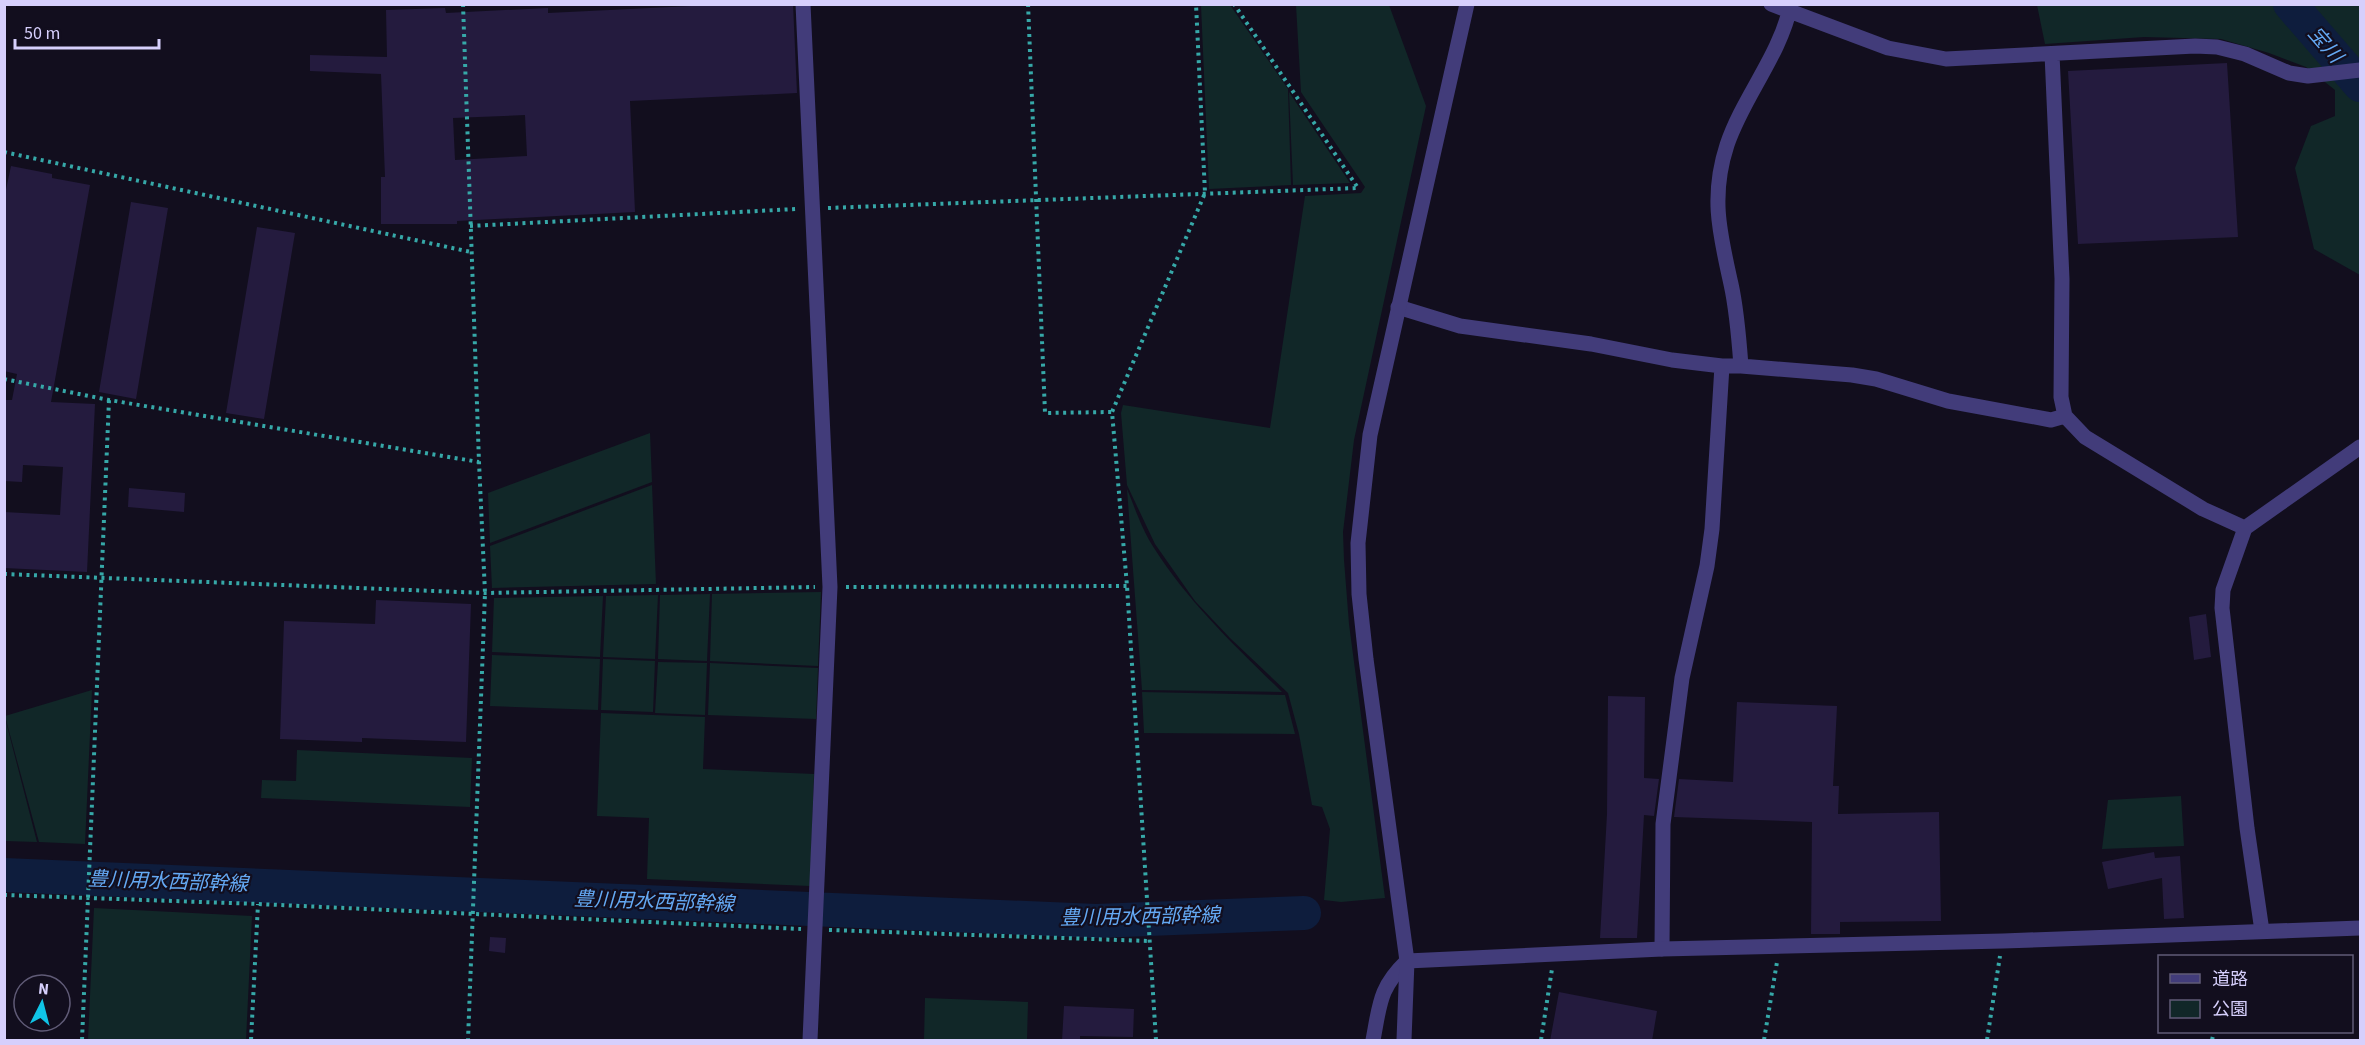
<svg xmlns="http://www.w3.org/2000/svg" width="2365" height="1045" font-family="'Source Sans 3','Noto Sans JP',sans-serif">
	<style>
		.green { fill: #112728 }
		.lines { fill: none; stroke-linecap: round; stroke-linejoin: round }
		.river { stroke: #0e1d3d; stroke-width: 34 }
		.building { fill: #241b3e; fill-rule: evenodd }
		.path { stroke: #36a8a8; stroke-width: 4; stroke-dasharray: 3 4.5; stroke-linecap: butt }
		.minor { stroke: #423c7a; stroke-width: 15 }
		.tertiary { stroke: #423c7a; stroke-width: 15 }
		.labels { text-anchor: middle; dominant-baseline: central; stroke-width: 4.5; stroke-linejoin: round; paint-order: stroke }
		.water-label { font-size: 20px; font-style: italic; fill: #64a9f4; stroke: #120e1e }
	</style>
	<rect width="100%" height="100%" fill="#120e1e"/>
	<!-- green -->
	<path class="green" d="M1201 5H1230L1288 89 1291 185 1209 189Z
		M1296 5H1389L1426 106 1354 440 1343 532 1344 560 1349 624 1385 898 1341 902 1324 900 1330 829 1322 807 1312 805 1299 734 1288 693 1230 638 1195 601 1155 544 1127 485 1121 413 1123 405 1270 428 1305 196 1361 193 1365 187 1301 92Z
		M2037 5H2360V275L2314 249 2295 168 2311 126 2335 116V90L2306 67 2269 53 2221 39 2144 37 2045 44Z
		M1289 92 1350 183 1293 185Z
		M650 433 652 482 490 543 488 493Z
		M652 485 656 584 492 588 490 546Z
		M1127 489C1135 508 1142 530 1154 548 1189 603 1236 647 1282 692L1142 690Z
		M821 592 818 666 710 661 712 594Z
		M710 594 707 661 658 659 660 595Z
		M658 595 655 659 603 657 606 596Z
		M603 596 600 657 492 652 494 598Z
		M492 655 600 659 598 710 490 706Z
		M603 659 655 661 653 712 601 710Z
		M658 662 707 663 705 715 655 713Z
		M710 663 818 668 816 719 708 715Z
		M92 690 85 844 39 842 5 716Z
		M1142 692 1285 695 1295 734 1144 733Z
		M601 713 705 717 703 769 814 774 810 886 647 879 649 818 597 816Z
		M4 718H5L37 842 5 841Z
		M297 750 472 758 470 807 261 798 262 780 296 781Z
		M2181 796 2184 846 2102 849 2108 800Z
		M94 908 252 916 246 1040H88Z
		M925 998 1028 1002 1027 1040H924Z"/>
	<g class="lines">
		<!-- river -->
		<path class="river" d="M2290 4 2360 85
			M4 875 1096 921 1304 913"/>
	</g>
	<!-- building -->
	<path class="building" d="M732 4H793L797 93 630 101 635 212 457 221V224H381V177H385L381 74 310 71V55L387 57 386 10 445 8 446 13 548 8V13ZM525 115 527 156 455 160 453 118Z
		M2227 63 2238 237 2078 244 2068 71Z
		M11 166 52 174V178L90 185 51 402 95 404 87 572 4 568V512L60 515 63 467 23 465 22 482 4 481V400H12L17 374 4 371V199Z
		M131 202 168 208 136 399 99 392Z
		M257 227 295 233 264 419 226 413Z
		M129 488 185 493 184 512 128 507Z
		M376 600 471 604 466 742 362 738V742L280 739 284 621 375 624Z
		M2206 614 2211 657 2194 660 2189 617Z
		M1608 696 1645 697 1644 778 1659 779 1654 816 1644 815 1637 938H1600L1607 814Z
		M1737 702 1837 706 1833 786H1839L1838 814 1939 812 1941 921 1840 922V934H1811L1812 822 1674 817 1679 779 1733 782Z
		M2154 852 2155 858 2180 856 2184 918 2164 919 2162 878 2108 889 2102 862Z
		M490 937 506 938 505 953 489 951Z
		M1559 992 1657 1011 1652 1041H1550Z
		M1064 1006 1134 1009 1133 1037 1080 1036V1041H1062Z"/>
	<g class="lines">
		<!-- path -->
		<path class="path" d="M463 4 479 462 485 593 468 1040
			M1028 4 1045 413 1112 412
			M4 152 471 252
			M828 208 1358 188 1234 4
			M470 226 796 209
			M4 379 109 400 479 462
			M4 574 485 593 815 587
			M846 587 1127 586
			M4 895 258 904 801 929
			M829 930 1149 941
			M82 1040 109 400
			M251 1040 258 904
			M1156 1040 1127 586 1112 412 1205 193 1196 4
			M1541 1040 1552 969
			M1764 1040 1777 962
			M1987 1040 2000 956
			M2212 1040 2214 1032"/>
		<!-- minor -->
		<path class="minor" d="M803 4 830 587 810 1040
			M1771 4 1888 48 1946 59 2195 46 2217 47 2245 54 2289 73 2308 76 2360 70
			M2052 54 2062 279 2061 397 2065 416 2085 437 2203 509 2245 528 2223 590 2222 608 2247 828 2262 931
			M1398 307 1460 326 1591 344 1672 360 1722 366H1741L1852 375 1876 379 1948 401 2051 420 2065 416
			M1741 366C1739 339 1737 311 1731 284 1720 234 1710 197 1727 145 1743 97 1780 56 1791 4
			M2245 528 2360 447
			M1662 949 1663 824 1682 678 1707 566 1712 529 1722 366
			M1373 1040C1380 1004 1379 988 1407 961"/>
		<!-- tertiary -->
		<path class="tertiary" d="M1407 961 1662 949 2003 941 2360 928
			M1404 1040 1407 961 1366 659 1359 594 1358 543 1370 435 1467 4"/>
	</g>
	<g class="labels">
		<!-- water labels -->
		<g class="water-label">
			<text transform="translate(2325 45) rotate(49)">宝川</text>
			<text transform="translate(168 882) rotate(2)">豊川用水西部幹線</text>
			<text transform="translate(654 902) rotate(2)">豊川用水西部幹線</text>
			<text transform="translate(1140 917) rotate(-1)">豊川用水西部幹線</text>
		</g>
	</g>
	<!-- border -->
	<rect width="2365" height="1045" fill="none" stroke="#d6cffc" stroke-width="12"/>
	<!-- legend -->
	<rect x="2158" y="955" width="195" height="78" fill="#120e1e" stroke="#605b77" stroke-width="1.5"/>
	<rect x="2170" y="974" width="30" height="9" fill="#423c7a" stroke="#605b77" stroke-width="1.5"/>
	<text x="2212" y="985" font-size="18" fill="#d6cffc">道路</text>
	<rect x="2170" y="1000" width="30" height="18" fill="#112728" stroke="#605b77" stroke-width="1.5"/>
	<text x="2212" y="1015" font-size="18" fill="#d6cffc">公園</text>
	<!-- north arrow -->
	<g transform="translate(42 1003) rotate(6)"><circle r="28" fill="#120e1e" stroke="#605b77" stroke-width="1.5"/>
	<path d="M0-4.5L10 22L0 15L-10 22Z" fill="#10c4e6"/>
	<text y="-9" font-size="16" font-weight="bold" text-anchor="middle" fill="#d6cffc">N</text>
	</g>
	<!-- scale -->
	<path d="M15 39v9h144v-9" fill="none" stroke="#d6cffc" stroke-width="3"/>
	<text x="24" y="39" font-size="18" fill="#d6cffc" stroke="#120e1e" stroke-width="4.5" paint-order="stroke">50 m</text>
</svg>
